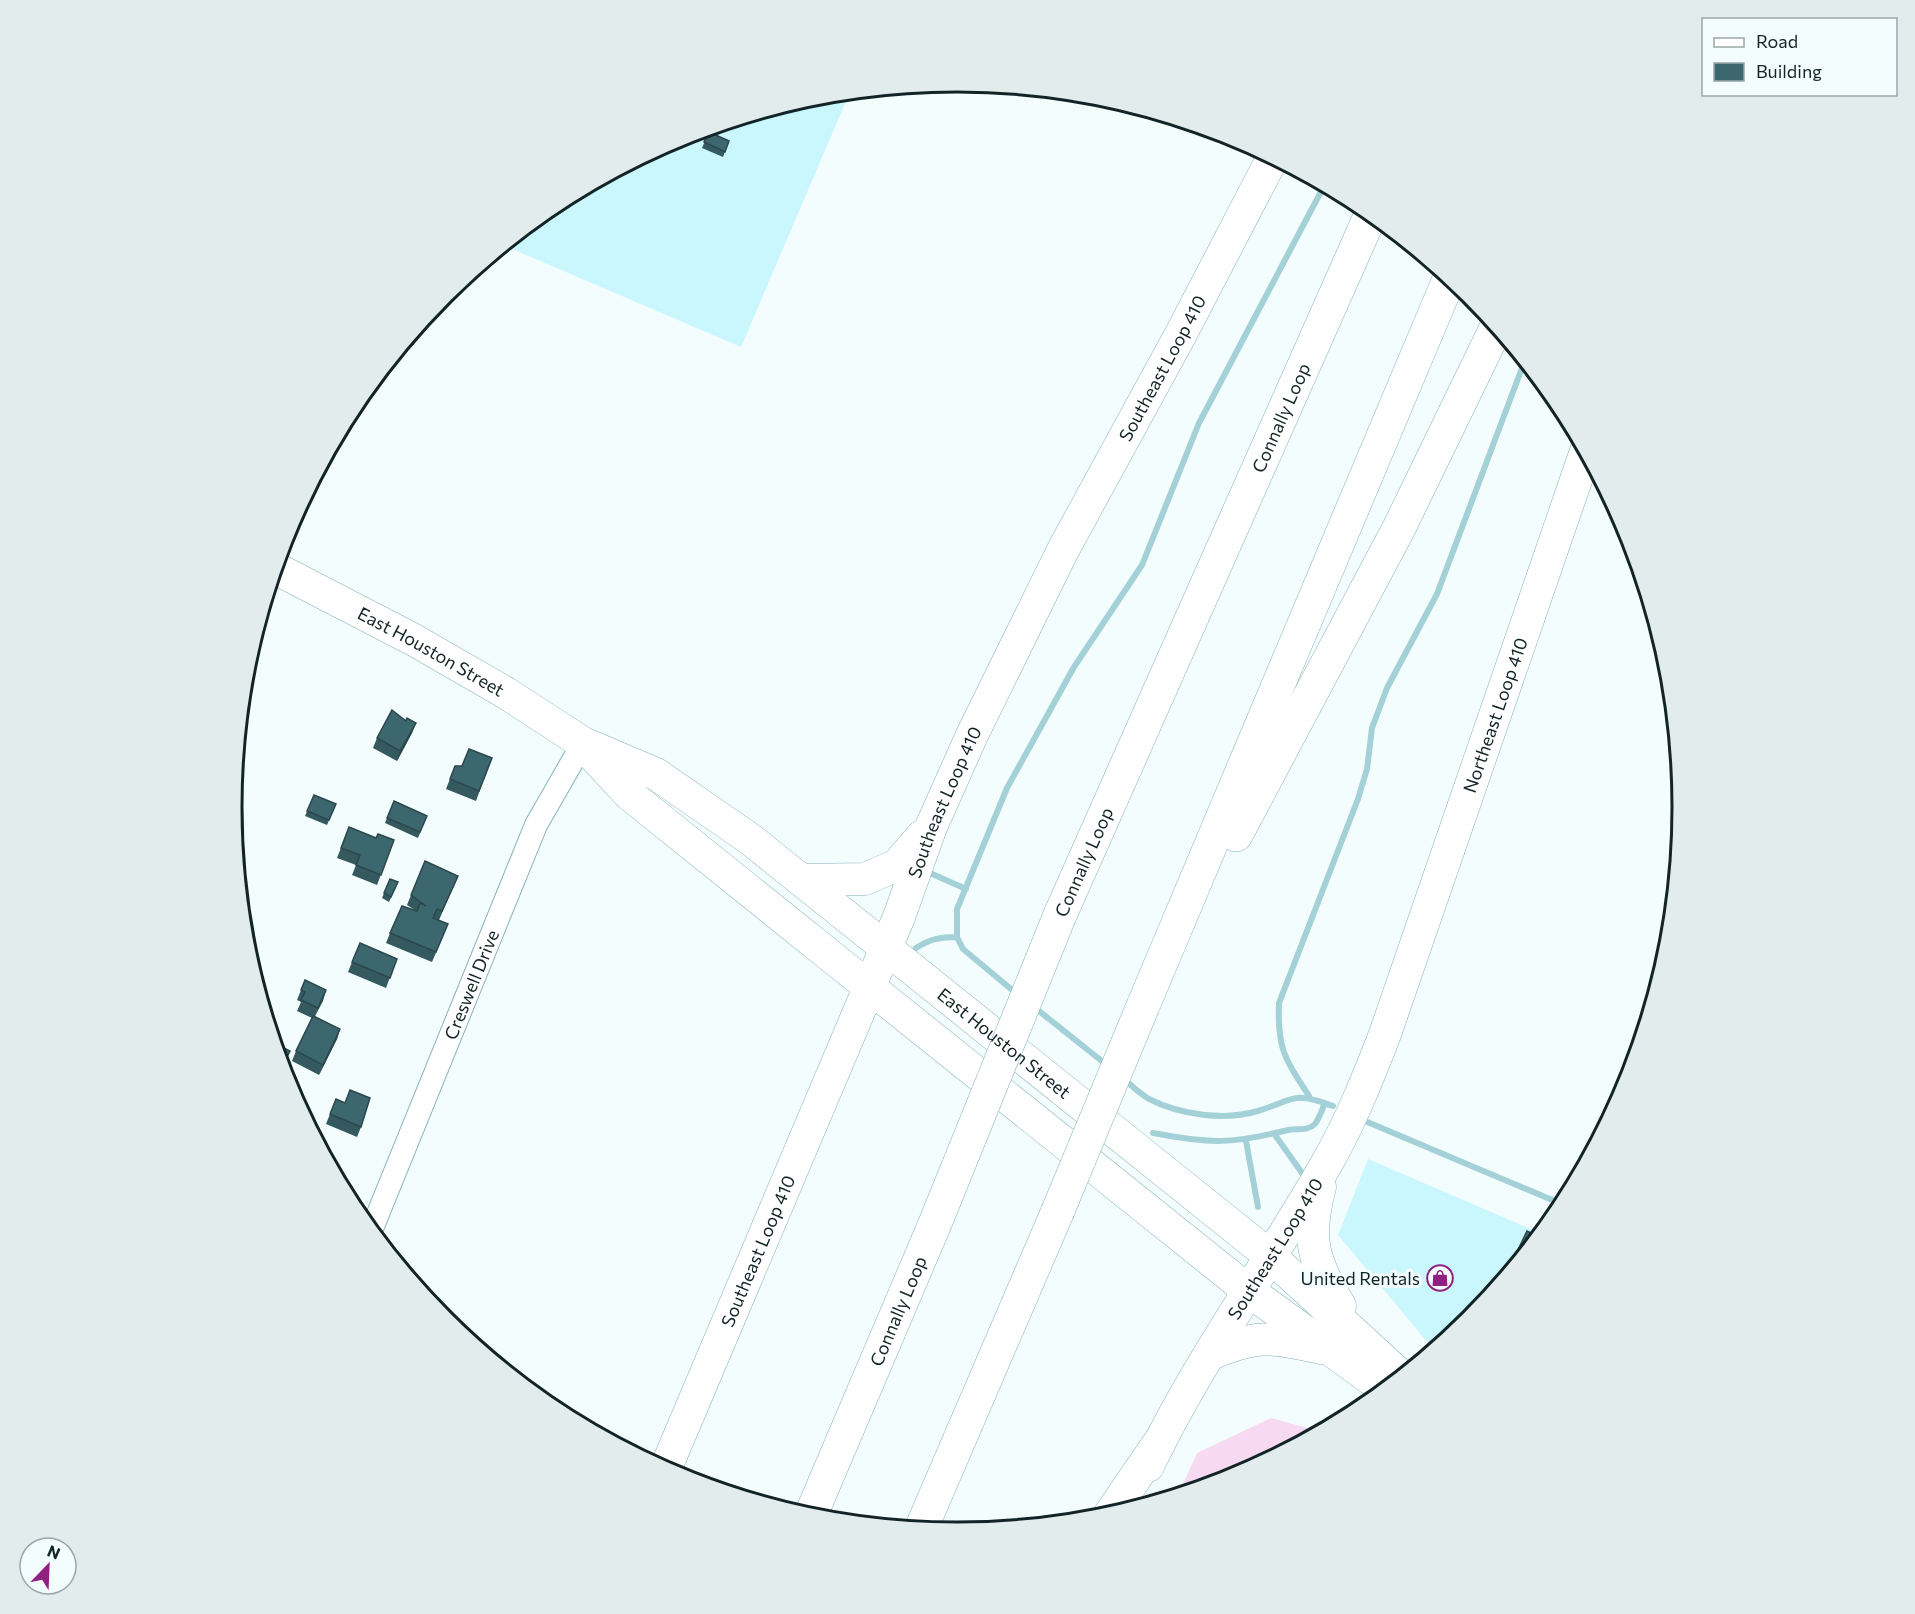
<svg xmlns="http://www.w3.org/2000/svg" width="1915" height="1614" font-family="Commissioner,sans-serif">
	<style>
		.built { fill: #caf7fe }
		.green { fill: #f7daf1 }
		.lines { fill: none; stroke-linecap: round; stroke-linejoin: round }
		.stream { stroke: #a4d1d8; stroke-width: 6 }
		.minor-casing { stroke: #86b2b9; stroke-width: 24 }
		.secondary-casing { stroke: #86b2b9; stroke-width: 33 }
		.motorway-casing { stroke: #86b2b9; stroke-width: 34 }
		.minor { stroke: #fff; stroke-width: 22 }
		.secondary { stroke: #fff; stroke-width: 32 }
		.motorway { stroke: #fff; stroke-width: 33 }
		.motorway-bridge-casing { stroke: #86b2b9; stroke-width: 34; stroke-linecap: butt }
		.motorway-bridge { stroke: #fff; stroke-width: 33 }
		.wall { fill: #34595f }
		.shaded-wall { fill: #2b484d }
		.building { fill: #3d676e; stroke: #2b484d; stroke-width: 1.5 }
		.labels { text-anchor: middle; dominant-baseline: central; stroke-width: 6; stroke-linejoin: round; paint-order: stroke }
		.street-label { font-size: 18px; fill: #132427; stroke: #f4fdfe }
		.poi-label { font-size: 18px; fill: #132427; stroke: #f4fdfe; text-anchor: end }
		.rim { fill: none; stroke: #132427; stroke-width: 3 }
	</style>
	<rect width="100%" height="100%" fill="#f4fdfe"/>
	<!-- built -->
	<path class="built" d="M850 92 741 347 503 245 554 203 680 136 816 95Z
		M1368 1159 1542 1234 1471 1321 1434 1350 1338 1235Z"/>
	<!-- green -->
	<path class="green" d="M1271 1418 1322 1432 1235 1478 1178 1495 1197 1453Z"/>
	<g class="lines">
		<!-- stream -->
		<path class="stream" d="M930 873 966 889
			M916 948C930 939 940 937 957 937
			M1017 994 963 949 957 937V909L1007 788 1074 667 1142 565 1199 423 1325 184
			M1034 1007 1108 1066
			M1123 1078C1131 1085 1140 1094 1149 1099 1181 1115 1224 1121 1258 1111 1296 1099 1292 1091 1333 1106
			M1309 1096C1285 1059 1277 1049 1279 1003L1358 799 1367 769 1372 728 1387 688 1437 594 1525 360
			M1365 1121 1564 1205
			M1153 1133C1211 1144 1231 1144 1288 1130 1297 1128 1307 1132 1315 1124 1319 1119 1322 1110 1325 1103
			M1275 1135 1302 1173
			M1246 1141 1258 1207"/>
		<!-- minor casing -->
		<g class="minor-casing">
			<g id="minor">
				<path id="s1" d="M371 1231 536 825 583 743"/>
			</g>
		</g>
		<!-- secondary casing -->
		<g class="secondary-casing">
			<g id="secondary">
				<path id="s2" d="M275 568 414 640 506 693 583 743 656 774 750 839 1270 1256 1402 1377"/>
				<path d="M589 751 630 795 833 958 1249 1291 1386 1390"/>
				<path d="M804 880 865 879 897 865 922 836"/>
				<path d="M1320 1187C1306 1239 1313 1261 1340 1306"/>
				<path d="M1211 1354C1260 1333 1271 1338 1321 1348"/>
				<path id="s3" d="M1148 1466C1198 1361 1269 1265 1327 1163 1350 1123 1368 1078 1385 1034L1586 451"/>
				<path id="s4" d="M665 1470 899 917 931 827 972 735 1063 550 1182 332 1273 157"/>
			</g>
		</g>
		<!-- motorway casing -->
		<g class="motorway-casing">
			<g id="motorway">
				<path d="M1236 835 1399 528 1497 326"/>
				<path id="s5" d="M1060 915 1372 212"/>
				<path d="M1143 1006 1450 277"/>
				<path d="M1109 1516 1159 1443"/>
				<path id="s6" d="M810 1517 934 1226"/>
				<path d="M921 1529 1057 1213"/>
			</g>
		</g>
		<!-- minor -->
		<use href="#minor" class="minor"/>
		<!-- secondary -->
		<use href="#secondary" class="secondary"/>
		<!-- motorway -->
		<use href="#motorway" class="motorway"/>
		<!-- motorway-bridge casing -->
		<g class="motorway-bridge-casing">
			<path id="motorway-bridge" d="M1057 1213 1143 1006
				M934 1226 1060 915"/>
		</g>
		<!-- motorway-bridge -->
		<use href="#motorway-bridge" class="motorway-bridge"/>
	</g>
	<!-- wall -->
	<path class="wall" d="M709 132 729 141 723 157 702 148Z
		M416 723 412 733 397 761 373 748 377 738Z
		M492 758 476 801 446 789 455 766H462Z
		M314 795 336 804 327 825 305 816Z
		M394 801 427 816 418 838 385 823Z
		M349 827 376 838 394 840 377 885 352 875 356 865 337 858Z
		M458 876 439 920 444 934 432 962 386 943 390 933 415 910 407 905 411 895Z
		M390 879 398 882 389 902 382 898Z
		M397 959 386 988 348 972 352 962Z
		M301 990H326L315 1016 340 1029 337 1039 319 1075 292 1061 296 1051 312 1018 297 1011 301 1002 297 1000Z
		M274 1043 290 1051 286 1060 278 1057Z
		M330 1114 361 1127 357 1137 326 1124Z"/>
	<!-- shaded-wall -->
	<path class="shaded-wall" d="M416 723 412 733 397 761 400 751Z
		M458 876 454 886 438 921 442 911Z
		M326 990 323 1001 314 1018 318 1008Z
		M340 1029 337 1039 319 1075 323 1065Z"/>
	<!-- building -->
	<path class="building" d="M709 132 729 141 725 152 704 142Z
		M392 710 406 721 407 718 416 723 400 751 377 738Z
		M469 749 492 758 479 791 450 779 455 766H462Z
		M314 795 336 804 329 820 307 811Z
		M394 801 427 816 420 832 387 818Z
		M349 827 376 838 378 834 394 840 381 875 356 865 360 855 341 848Z
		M425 861 458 876 442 911 437 909 433 918 448 924 436 952 390 933 402 906 417 911 420 903 426 906 411 895Z
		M390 879 398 882 391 897 384 893Z
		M360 943 397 959 390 978 352 962Z
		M305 980 326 990 318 1008 301 1000 305 992 301 990Z
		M313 1016 340 1029 323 1065 296 1051Z
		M274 1043 290 1051 288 1055 276 1050Z
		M350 1090 370 1098 361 1127 330 1114 336 1099 345 1103Z
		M1527 1231 1539 1237 1512 1270 1509 1269Z"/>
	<!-- icons -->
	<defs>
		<g id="shop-ring" transform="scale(1.35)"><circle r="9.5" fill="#f4fdfe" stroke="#902183" stroke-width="1.5"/><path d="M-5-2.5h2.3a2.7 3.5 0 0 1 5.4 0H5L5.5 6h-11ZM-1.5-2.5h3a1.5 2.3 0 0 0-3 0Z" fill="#902183"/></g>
	</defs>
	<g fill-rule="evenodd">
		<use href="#shop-ring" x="1440" y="1278"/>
	</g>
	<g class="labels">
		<!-- street labels -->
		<g class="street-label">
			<text stroke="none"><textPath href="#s4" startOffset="1210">Southeast Loop 410</textPath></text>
			<text stroke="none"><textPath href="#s5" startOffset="544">Connally Loop</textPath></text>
			<text stroke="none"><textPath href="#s2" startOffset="177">East Houston Street</textPath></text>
			<text stroke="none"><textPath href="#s3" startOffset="831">Northeast Loop 410</textPath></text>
			<text stroke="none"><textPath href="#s4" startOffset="724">Southeast Loop 410</textPath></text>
			<text stroke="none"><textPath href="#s5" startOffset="58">Connally Loop</textPath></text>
			<text stroke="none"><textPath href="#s1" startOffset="266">Creswell Drive</textPath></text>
			<text stroke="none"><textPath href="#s2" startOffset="874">East Houston Street</textPath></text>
			<text stroke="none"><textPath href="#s3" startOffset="252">Southeast Loop 410</textPath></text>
			<text stroke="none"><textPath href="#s4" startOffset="238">Southeast Loop 410</textPath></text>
			<text stroke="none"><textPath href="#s6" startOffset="224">Connally Loop</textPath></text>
		</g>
		<!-- poi labels -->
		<g class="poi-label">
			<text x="1420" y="1278">United Rentals</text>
		</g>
	</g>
	<!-- crop -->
	<path d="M0 0H1915V1614H0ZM242 807a715 715 0 1 1 1430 0a715 715 0 1 1-1430 0Z" fill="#e2eced" fill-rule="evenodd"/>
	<path class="rim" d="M242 807a715 715 0 1 1 1430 0a715 715 0 1 1-1430 0Z"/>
	<!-- legend -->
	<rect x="1702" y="18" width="195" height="78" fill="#f4fdfe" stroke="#9aa6a8" stroke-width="1.5"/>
	<rect x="1714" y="38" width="30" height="9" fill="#ffffff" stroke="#9aa6a8" stroke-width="1.5"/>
	<text x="1756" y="48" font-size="18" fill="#132427">Road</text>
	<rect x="1714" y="63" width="30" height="18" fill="#3d676e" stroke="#9aa6a8" stroke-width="1.5"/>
	<text x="1756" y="78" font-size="18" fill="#132427">Building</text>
	<!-- north arrow -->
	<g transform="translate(48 1566) rotate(23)"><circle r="28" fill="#f4fdfe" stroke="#9aa6a8" stroke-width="1.5"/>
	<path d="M0-4.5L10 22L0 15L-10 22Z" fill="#902183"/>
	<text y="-9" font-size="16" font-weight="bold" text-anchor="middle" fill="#132427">N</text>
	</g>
</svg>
